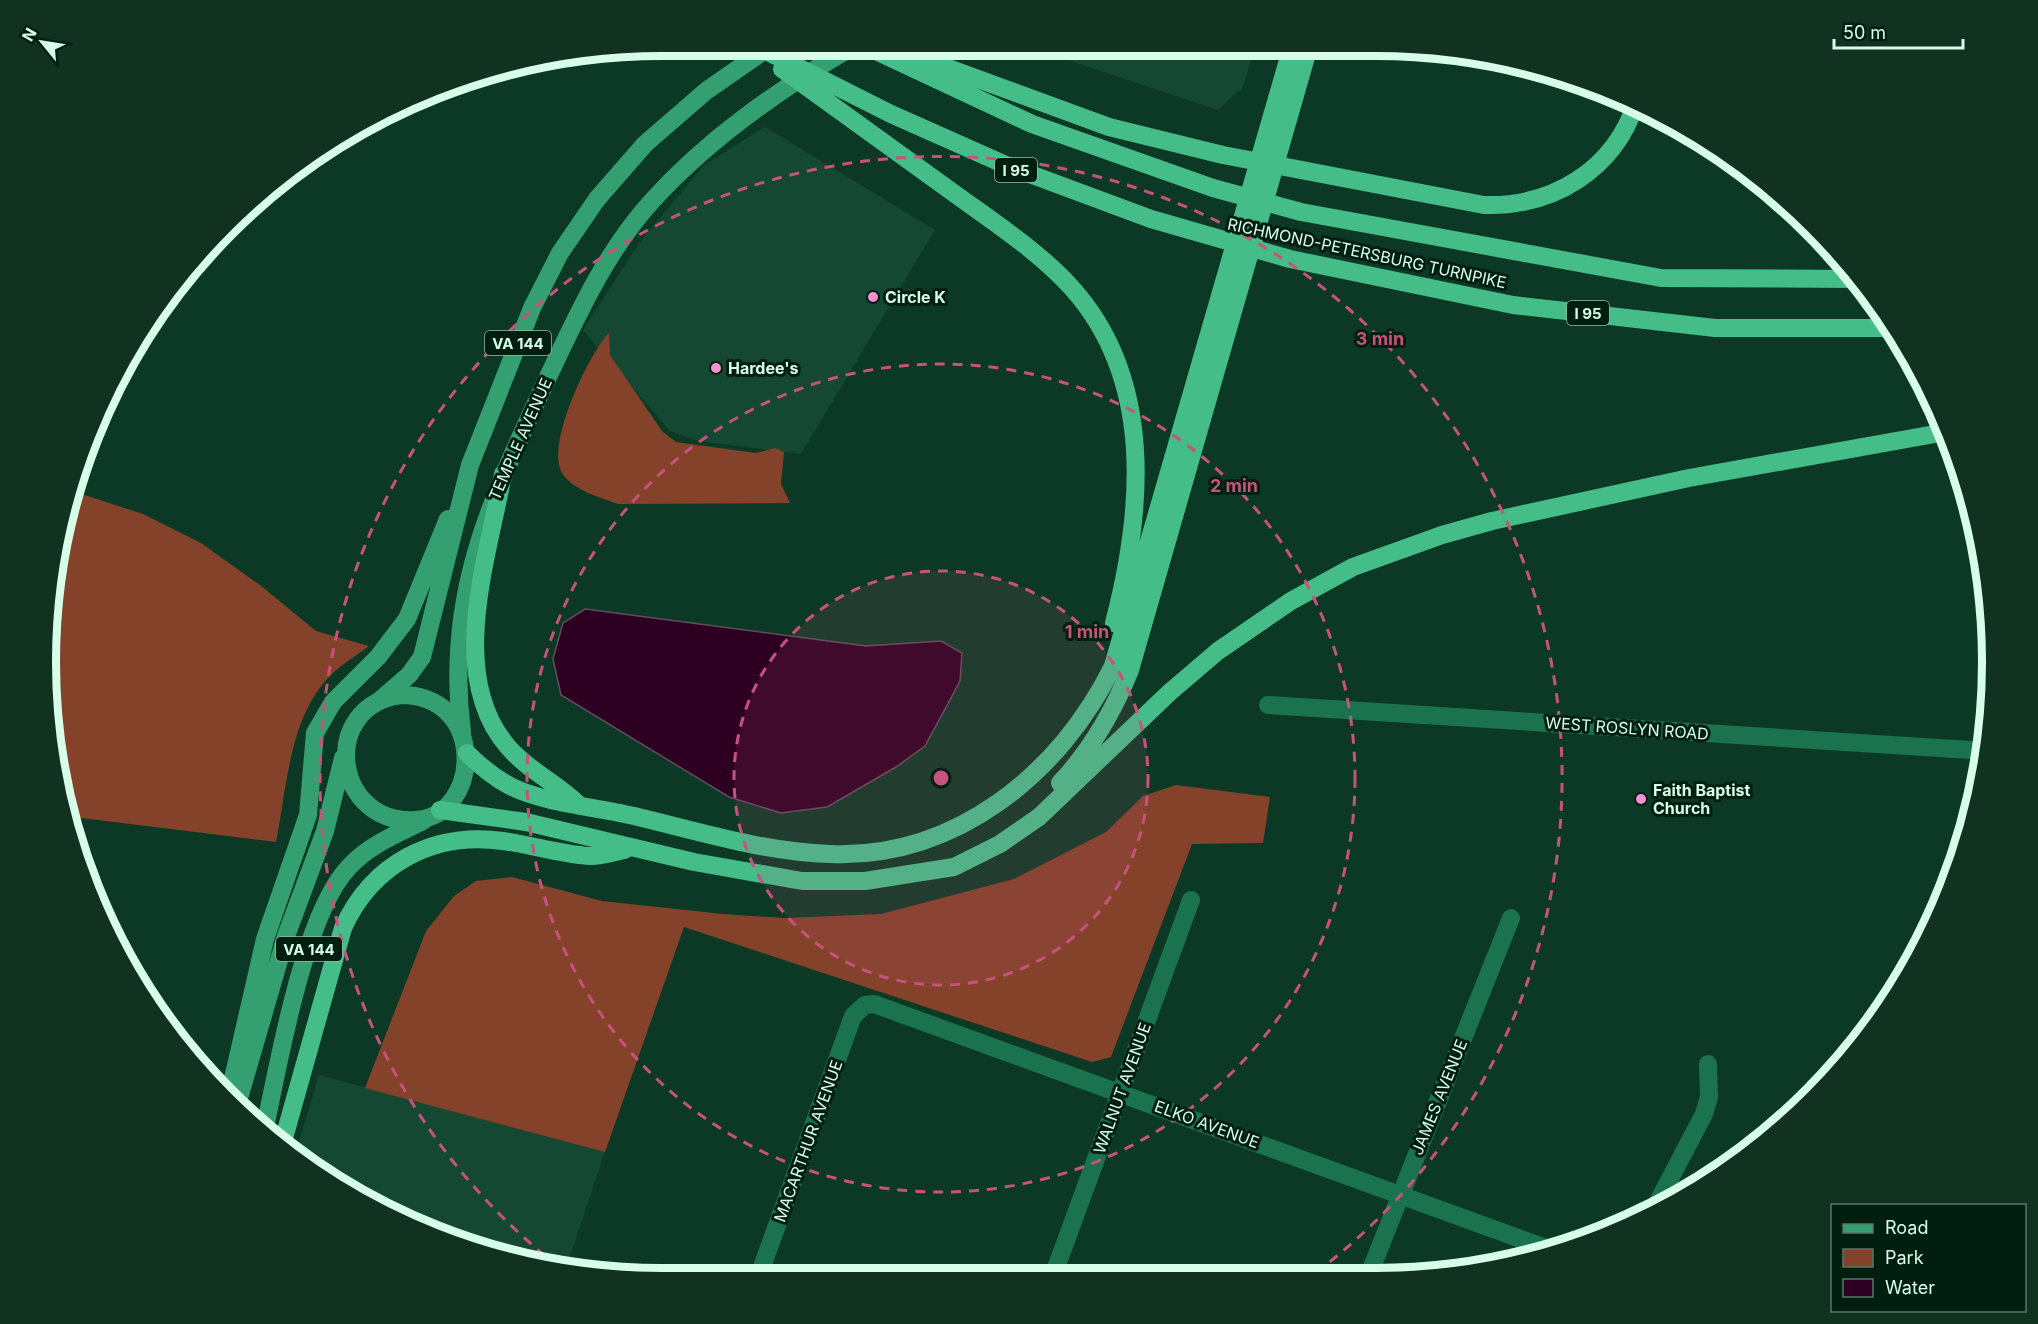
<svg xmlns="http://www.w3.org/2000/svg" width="2038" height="1324" font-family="Inter,sans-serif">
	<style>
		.built { fill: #154833 }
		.green { fill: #834229 }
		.water { fill: #2d0021; stroke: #604c5d; stroke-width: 1.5 }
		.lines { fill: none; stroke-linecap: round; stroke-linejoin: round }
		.minor { stroke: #1a724e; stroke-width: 18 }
		.major { stroke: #349f71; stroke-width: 18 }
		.highway { stroke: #45bd88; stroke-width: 18 }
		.ring { fill: none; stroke: #c7527e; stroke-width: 3; stroke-dasharray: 10 8 }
		.poi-dot { fill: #f591d2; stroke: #001f10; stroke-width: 2 }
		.labels { text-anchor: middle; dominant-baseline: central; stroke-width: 6; stroke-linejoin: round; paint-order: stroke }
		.shield { fill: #001f10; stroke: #96bba8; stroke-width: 1.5 }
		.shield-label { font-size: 15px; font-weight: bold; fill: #d7fee9 }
		.street-label { font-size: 16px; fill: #d7fee9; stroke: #001f10 }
		.poi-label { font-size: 16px; font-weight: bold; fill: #d7fee9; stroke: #001f10; text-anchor: start }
		.rim { fill: none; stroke: #d7fee9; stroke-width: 8 }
		.centre { fill: #c7527e; stroke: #001f10; stroke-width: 3 }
		.ring-label { font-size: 18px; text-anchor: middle; font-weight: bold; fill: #c7527e; stroke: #001f10; stroke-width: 6; stroke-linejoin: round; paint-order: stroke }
	</style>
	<rect width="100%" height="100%" fill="#0c3926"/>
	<!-- built -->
	<path class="built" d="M1038 50H1254L1243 87 1218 110Z
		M765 127 935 230 801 454 698 441 670 431 583 330 639 243 704 165Z
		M319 1075 605 1152 566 1269 426 1232 353 1196 295 1155Z"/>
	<!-- green -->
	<path class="green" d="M609 333 610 355 662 431 676 442 756 453 775 448 784 452 781 484 790 503 618 504C599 497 574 491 562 473 545 446 589 353 609 333Z
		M72 491 143 514 201 543 260 585 316 631 369 646C356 656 340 665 329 677 289 719 287 787 276 842L65 816 46 703V622Z
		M1176 785 1270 797 1263 843 1192 844 1111 1057 1092 1062 684 927 605 1152 365 1088 426 931 454 896 476 881 512 877 602 901 723 914 785 918 881 914 1014 879 1106 832 1143 796Z"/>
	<!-- water -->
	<path class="water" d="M585 609 866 646 941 641 962 653 960 681 925 746 896 767 827 807 781 813 729 797 561 695 553 659 563 623Z"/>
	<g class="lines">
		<!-- minor -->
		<path class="minor" d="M1268 705 1986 751
			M1652 1213 1704 1114 1709 1097 1708 1064
			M759 1275 853 1016 865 1005 874 1004 1554 1251
			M1053 1276 1191 900
			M1368 1277 1511 918"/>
		<!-- major -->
		<path class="major" d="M401 695C487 695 482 815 416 820 334 826 318 706 401 695Z
			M379 701 409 675 422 657 470 465 532 308 560 253 597 199 645 144 706 91 765 50
			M462 732C444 595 492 498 548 377 577 316 605 253 651 202 707 140 775 92 847 50
			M229 1096 265 939 308 815 315 733 333 702 378 657 407 619 448 519
			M237 1105 286 936 325 831 343 758
			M264 1132C278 1067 304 913 349 867 369 845 397 834 423 821"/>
		<!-- highway -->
		<path class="highway" d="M764 50 891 114 1008 166 1151 219 1290 259 1513 305 1715 328H1891
			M874 50 1032 124 1213 188 1301 212 1661 278 1859 279
			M899 50 1109 127 1223 155 1484 205C1553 207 1614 170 1636 103
			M782 69C840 111 897 152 955 194 995 223 1038 251 1071 287 1155 380 1143 511 1114 623
			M503 474C488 558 446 675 508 747 528 770 556 783 578 804
			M467 753C480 766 493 777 510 786 546 804 598 807 638 817 701 832 765 852 830 854 955 859 1060 774 1113 666L1291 50
			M1060 783C1091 750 1113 712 1130 670L1308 50
			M440 810 526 822 694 862 802 881H865L954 867 1000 844 1039 817 1170 692 1218 651 1291 601 1353 567 1442 535 1492 521 1689 478 1946 432
			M282 1145 343 928C372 864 433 831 503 841 532 845 560 854 589 856 600 857 614 852 625 850"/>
	</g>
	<!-- distance rings -->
	<circle cx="941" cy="778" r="207" fill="#c7527e" fill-opacity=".12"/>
	<g class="ring">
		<circle cx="941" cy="778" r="207"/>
		<circle cx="941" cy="778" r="414"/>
		<path d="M559 1267A621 621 0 1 1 1310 1277"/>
	</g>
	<!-- markers -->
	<g class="poi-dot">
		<circle cx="873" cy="297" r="6"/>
		<circle cx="716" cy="368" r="6"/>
		<circle cx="1641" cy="799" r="6"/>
	</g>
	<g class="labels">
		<!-- shield labels -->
		<g class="shield">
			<rect x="995" y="158" width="42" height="24" rx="4.5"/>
			<rect x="1567" y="301" width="42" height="24" rx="4.5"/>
			<rect x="485" y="331" width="66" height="24" rx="4.5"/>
			<rect x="276" y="937" width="66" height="24" rx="4.5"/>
		</g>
		<g class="shield-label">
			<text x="1016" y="170">I 95</text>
			<text x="1588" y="313">I 95</text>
			<text x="518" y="343">VA 144</text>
			<text x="309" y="949">VA 144</text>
		</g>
		<!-- street labels -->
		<g class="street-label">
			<text transform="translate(1367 253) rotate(12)">RICHMOND-PETERSBURG TURNPIKE</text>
			<text transform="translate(520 439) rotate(-66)">TEMPLE AVENUE</text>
			<text transform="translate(1627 728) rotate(4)">WEST ROSLYN ROAD</text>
			<text transform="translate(1122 1088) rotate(-70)">WALNUT AVENUE</text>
			<text transform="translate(1439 1097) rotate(-68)">JAMES AVENUE</text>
			<text transform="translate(1207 1124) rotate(20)">ELKO AVENUE</text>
			<text transform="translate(808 1141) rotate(-70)">MACARTHUR AVENUE</text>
		</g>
		<!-- poi labels -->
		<g class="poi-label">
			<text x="885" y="297">Circle K</text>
			<text x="728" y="368">Hardee's</text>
			<text x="1653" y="790">Faith Baptist<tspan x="1653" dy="18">Church</tspan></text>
		</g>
	</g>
	<!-- crop -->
	<path d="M0 0H2038V1324H0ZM662 56H1376A606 606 0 0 1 1982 662V662A606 606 0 0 1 1376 1268H662A606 606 0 0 1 56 662V662A606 606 0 0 1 662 56Z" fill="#113121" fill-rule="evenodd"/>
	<path class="rim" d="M662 56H1376A606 606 0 0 1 1982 662V662A606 606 0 0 1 1376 1268H662A606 606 0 0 1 56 662V662A606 606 0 0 1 662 56Z"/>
	<circle cx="941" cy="778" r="9" class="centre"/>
	<g class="ring-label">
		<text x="1380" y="345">3 min</text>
		<text x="1234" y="492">2 min</text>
		<text x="1087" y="638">1 min</text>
	</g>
	<!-- legend -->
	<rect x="1831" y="1204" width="195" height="108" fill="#001f10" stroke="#567867" stroke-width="1.5"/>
	<rect x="1843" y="1224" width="30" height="9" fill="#349f71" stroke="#567867" stroke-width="1.5"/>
	<text x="1885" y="1234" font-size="18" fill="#d7fee9">Road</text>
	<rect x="1843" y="1249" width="30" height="18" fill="#834229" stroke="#567867" stroke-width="1.5"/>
	<text x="1885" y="1264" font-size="18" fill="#d7fee9">Park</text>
	<rect x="1843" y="1279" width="30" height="18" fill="#2d0021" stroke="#567867" stroke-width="1.5"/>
	<text x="1885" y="1294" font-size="18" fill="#d7fee9">Water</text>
	<!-- north arrow -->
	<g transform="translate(42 42) rotate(300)" stroke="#001f10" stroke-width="4.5" paint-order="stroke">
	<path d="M0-4.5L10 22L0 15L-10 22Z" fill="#d7fee9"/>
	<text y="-9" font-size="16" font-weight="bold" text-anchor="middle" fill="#d7fee9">N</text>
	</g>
	<!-- scale -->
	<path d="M1834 39v9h129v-9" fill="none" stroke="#d7fee9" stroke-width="3"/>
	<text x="1843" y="39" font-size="18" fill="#d7fee9" stroke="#001f10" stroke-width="4.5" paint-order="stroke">50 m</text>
</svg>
